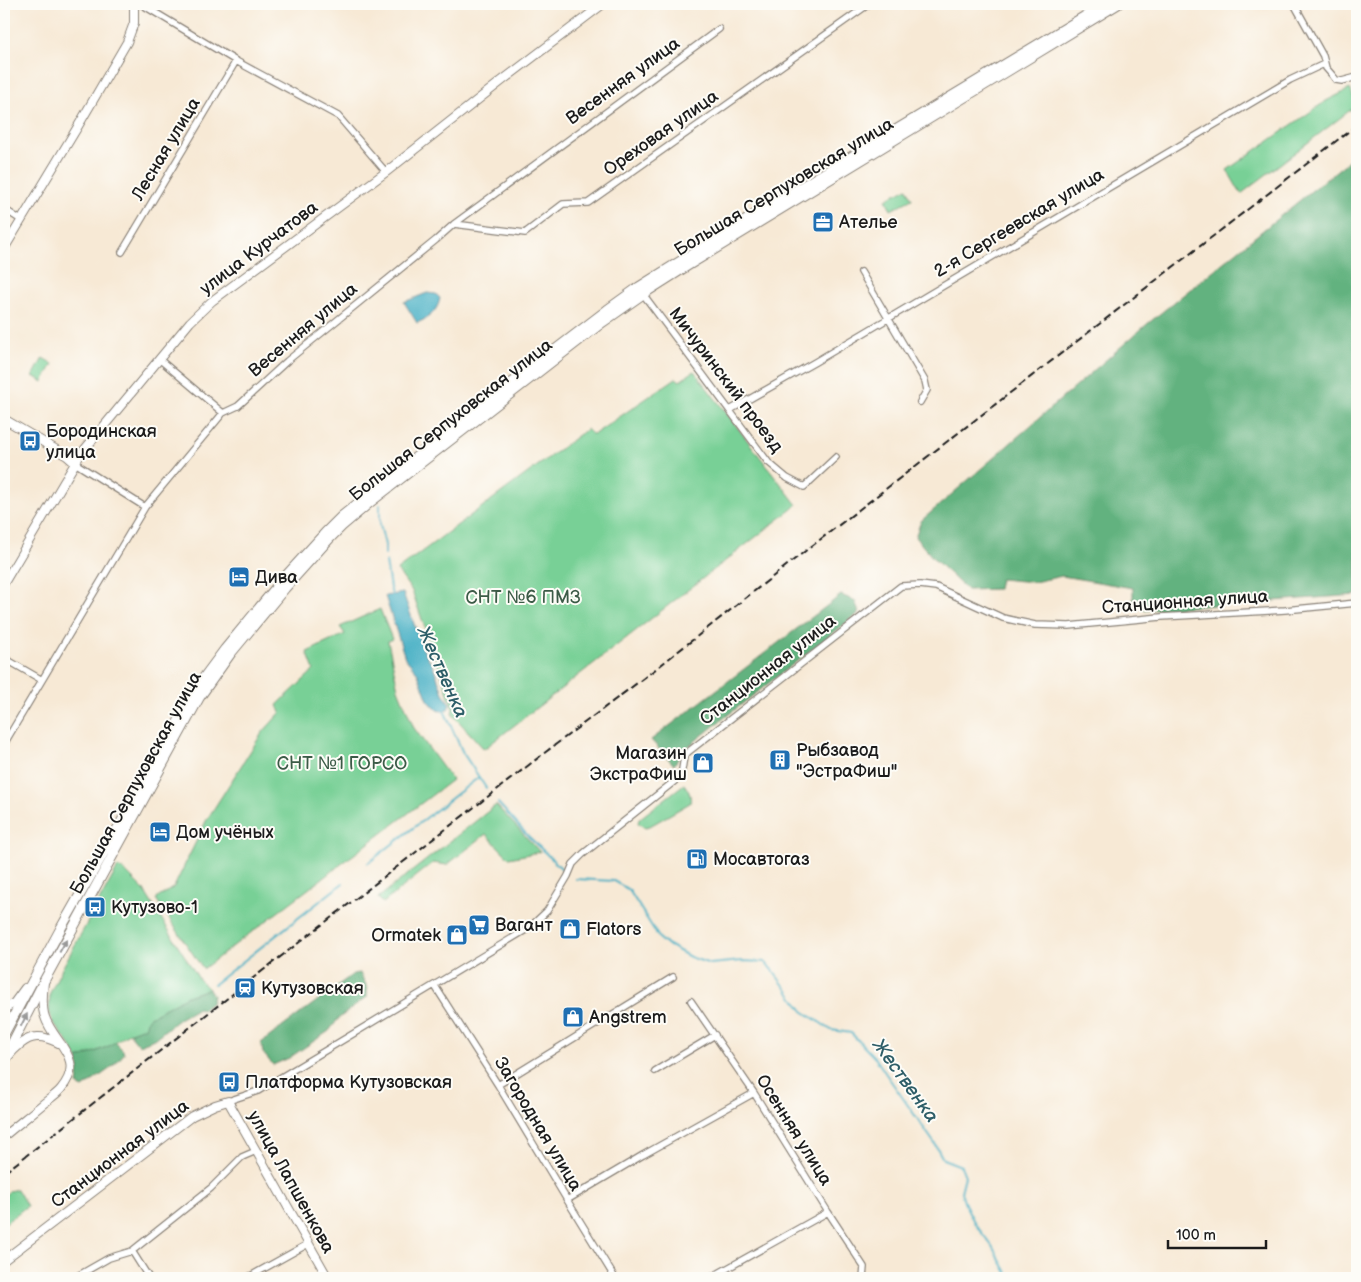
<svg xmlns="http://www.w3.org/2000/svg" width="1361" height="1282" font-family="'Balsamiq Sans',sans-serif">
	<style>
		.green { fill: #78d096; stroke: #4a7659 }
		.forest { fill: #62b27f; stroke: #3f674e }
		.water { fill: #45afc4; stroke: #306670 }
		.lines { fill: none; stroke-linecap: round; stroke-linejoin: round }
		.stream { stroke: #45afc4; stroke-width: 2 }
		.street-casing { stroke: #8a8278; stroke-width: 8 }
		.secondary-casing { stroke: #8a8278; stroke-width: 10 }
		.primary-casing { stroke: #8a8278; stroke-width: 11 }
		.street { stroke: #fff; stroke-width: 5.5 }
		.secondary { stroke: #fff; stroke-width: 8 }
		.primary { stroke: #fff; stroke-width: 9 }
		.rail { stroke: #1c1c1c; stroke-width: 2; stroke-dasharray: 8 4; stroke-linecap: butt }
		.oneway { fill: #999 }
		.labels { text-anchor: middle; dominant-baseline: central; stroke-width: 4; stroke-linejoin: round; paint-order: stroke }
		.street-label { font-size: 18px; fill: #1c1c1c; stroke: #fdfcf7 }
		.poi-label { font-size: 18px; fill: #1c1c1c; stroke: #fdfcf7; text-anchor: start }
		.park-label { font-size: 18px; fill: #3c5b47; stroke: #fdfcf7 }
		.water-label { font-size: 19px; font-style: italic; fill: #2e5e68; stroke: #fdfcf7 }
	</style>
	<rect width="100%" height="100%" fill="#fdfcf7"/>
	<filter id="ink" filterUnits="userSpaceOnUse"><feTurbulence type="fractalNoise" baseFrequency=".02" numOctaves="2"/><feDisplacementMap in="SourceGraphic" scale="10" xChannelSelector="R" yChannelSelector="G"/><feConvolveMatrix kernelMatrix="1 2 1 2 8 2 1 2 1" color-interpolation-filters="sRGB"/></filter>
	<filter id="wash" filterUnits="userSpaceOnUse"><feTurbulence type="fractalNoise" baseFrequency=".0096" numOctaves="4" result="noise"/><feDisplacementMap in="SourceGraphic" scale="20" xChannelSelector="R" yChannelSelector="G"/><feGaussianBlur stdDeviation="1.12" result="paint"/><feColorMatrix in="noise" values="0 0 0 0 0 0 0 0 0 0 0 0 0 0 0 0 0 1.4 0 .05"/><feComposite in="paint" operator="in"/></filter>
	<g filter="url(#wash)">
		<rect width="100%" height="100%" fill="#f7e9d5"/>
		<!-- green -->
		<path class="green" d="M1350 89 1357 105 1241 194 1227 170 1326 101Z
			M907 188 912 199 891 210 886 199Z
			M43 358 53 364 43 382 33 376Z
			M694 371 797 505 484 749 452 714 453 708 412 591 397 570 587 429 592 434 596 433 676 378 680 381Z
			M380 609 392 639 388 641 398 689 414 728 452 780 203 969 156 899 174 887 206 821 262 733 281 712 277 705 314 670 307 652 345 634 340 627Z
			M684 784C688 790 692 795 690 803L650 826 645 827 638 823 639 819Z
			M496 805 540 852 509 858 486 834 447 865 433 863 383 903 378 898Z
			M118 867 126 872 143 889 199 979 209 989 187 996 148 1018 146 1028 130 1032 109 1046 78 1059 68 1042 53 1023 49 1013 50 993 60 972Z
			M17 1189 27 1206 4 1224V1196L9 1191Z"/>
		<!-- forest -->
		<path class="forest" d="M1357 154V595L1145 610 1133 605V588L1062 576 1034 582 1000 579 998 589 967 590 934 559 915 537 921 521 1146 325Z
			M841 595 855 601 859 613 724 718 684 750 674 765 651 740Z
			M360 973 367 987V997L339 1018 329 1031 289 1058 273 1065 263 1053 261 1043 353 974Z
			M209 989 213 996 211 1003 202 1010 198 1008 179 1019 154 1039 139 1045 129 1033 141 1028H145L148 1018 187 996Z
			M115 1042 123 1050 124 1054 111 1068 83 1088 77 1085 79 1069 78 1059 109 1046Z"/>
		<!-- water -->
		<path class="water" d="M427 293 436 294 440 298C438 311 429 318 417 323L404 302Z
			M403 593 423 649 434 668 443 693 450 704 448 709 440 711 437 710 428 700 417 672 405 658 385 596Z"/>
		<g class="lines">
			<!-- stream -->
			<path class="stream" d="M380 505V525L385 545V555
				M386 562 390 588 393 597
				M443 708 463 753 486 788
				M498 803 526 834 563 870
				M368 863 479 777
				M576 879 614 881 629 890 661 941 690 957 710 964 742 961 765 962 773 971 803 1011 831 1030 851 1033 876 1059 886 1074 935 1144 943 1159 961 1166 965 1176 961 1192 964 1202 975 1224 992 1246 1010 1278
				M214 984 343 883"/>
		</g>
	</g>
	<g filter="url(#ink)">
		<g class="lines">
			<!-- street casing -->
			<g class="street-casing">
				<path id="street" d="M141 4 236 61 338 116 386 172
					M1294 4 1323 56 1326 68 1333 76 1336 80 1342 81 1357 77
					M4 209 21 220
					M454 224 525 233 563 204 588 203 869 4
					M122 252 236 61
					M861 272 925 381 927 390 920 402
					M643 294 768 462 787 478 804 487 836 457
					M159 359 223 413
					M730 410 815 362 1290 80 1324 64
					M75 463 145 507
					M4 658 42 680
					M4 744 145 507 223 413 238 406 287 361 436 240 454 224 719 29
					M435 986 498 1085 567 1200 615 1278
					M691 1001 754 1093 828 1212 864 1267 863 1278
					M655 1071 715 1035
					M498 1085 673 977
					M228 1101 258 1091 529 928 547 911 568 876 573 864 583 854 681 776 684 757 688 752 901 586 920 585 936 587 1003 618 1035 625 1069 626 1161 617 1285 610 1357 603
					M567 1200 643 1155 754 1093
					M132 1251 149 1278
					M4 1276 5 1278
					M74 1278 109 1258 132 1251 211 1188 242 1157 256 1151
					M247 1278 308 1244
					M710 1278 828 1212"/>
			</g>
			<!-- secondary casing -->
			<g class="secondary-casing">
				<path id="secondary" d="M4 249 77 128 127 42 134 23V4
					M4 419 67 456 75 463
					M4 583 80 455 190 322 212 301 386 172 499 83 603 4
					M4 1009 14 1003 25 988
					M7 1058C14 1049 26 1037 37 1037 46 1036 54 1041 61 1044
					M4 1136C17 1125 30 1115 43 1104 49 1099 56 1095 61 1089 87 1058 53 1043 45 1017 41 1006 43 993 44 982
					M4 1260 192 1116 215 1105 228 1101 328 1278"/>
			</g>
			<!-- primary casing -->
			<g class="primary-casing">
				<path id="primary" d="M4 1034 61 928 202 680 225 649 283 579 325 533 342 516 431 445 607 310 639 287 756 214 1105 4
					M4 1059 44 981 199 698 231 653 285 588 330 538 342 526 368 504 603 322 643 294 687 266 1118 4"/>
			</g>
			<!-- street -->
			<use href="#street" class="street"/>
			<!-- secondary -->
			<use href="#secondary" class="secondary"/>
			<!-- primary -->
			<use href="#primary" class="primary"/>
			<!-- rail -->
			<path class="rail" d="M4 1173 266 968 547 751 657 668 795 559 1357 125"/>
		</g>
		<!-- one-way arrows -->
		<defs><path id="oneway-solid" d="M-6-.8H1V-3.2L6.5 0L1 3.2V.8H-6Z" transform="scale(1.25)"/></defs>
		<g class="oneway">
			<use href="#oneway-solid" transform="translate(63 946) rotate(-61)"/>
			<use href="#oneway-solid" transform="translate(24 1020) rotate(-63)"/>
		</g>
	</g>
	<!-- icons -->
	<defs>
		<g id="office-square" transform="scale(1.125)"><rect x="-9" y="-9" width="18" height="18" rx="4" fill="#1f6fb2" stroke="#fdfcf7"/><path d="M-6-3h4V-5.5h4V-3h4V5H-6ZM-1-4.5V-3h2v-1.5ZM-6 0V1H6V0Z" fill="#fff"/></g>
		<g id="bus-square" transform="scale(1.125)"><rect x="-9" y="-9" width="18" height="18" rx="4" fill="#1f6fb2" stroke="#fdfcf7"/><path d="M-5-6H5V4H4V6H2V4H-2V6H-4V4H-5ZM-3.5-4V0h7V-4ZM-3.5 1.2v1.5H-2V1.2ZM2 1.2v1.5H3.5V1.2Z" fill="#fff"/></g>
		<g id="hotel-square" transform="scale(1.125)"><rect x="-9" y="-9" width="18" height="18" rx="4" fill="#1f6fb2" stroke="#fdfcf7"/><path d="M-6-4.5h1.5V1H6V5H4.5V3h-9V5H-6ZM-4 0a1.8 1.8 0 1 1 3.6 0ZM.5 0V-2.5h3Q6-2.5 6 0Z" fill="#fff"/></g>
		<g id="building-square" transform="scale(1.125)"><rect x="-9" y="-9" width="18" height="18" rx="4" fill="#1f6fb2" stroke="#fdfcf7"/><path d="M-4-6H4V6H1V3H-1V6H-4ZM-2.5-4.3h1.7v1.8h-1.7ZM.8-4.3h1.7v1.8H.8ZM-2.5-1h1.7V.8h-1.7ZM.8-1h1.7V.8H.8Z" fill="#fff"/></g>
		<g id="shop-square" transform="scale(1.125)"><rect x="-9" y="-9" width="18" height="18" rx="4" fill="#1f6fb2" stroke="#fdfcf7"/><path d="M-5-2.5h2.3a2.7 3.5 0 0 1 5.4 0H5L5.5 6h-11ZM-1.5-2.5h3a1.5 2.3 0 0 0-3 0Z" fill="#fff"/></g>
		<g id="fuel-square" transform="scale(1.125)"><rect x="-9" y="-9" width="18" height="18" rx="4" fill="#1f6fb2" stroke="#fdfcf7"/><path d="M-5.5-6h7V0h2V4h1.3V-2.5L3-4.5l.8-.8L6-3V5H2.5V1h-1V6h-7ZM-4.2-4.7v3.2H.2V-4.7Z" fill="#fff"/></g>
		<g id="supermarket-square" transform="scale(1.125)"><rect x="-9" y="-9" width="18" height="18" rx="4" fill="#1f6fb2" stroke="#fdfcf7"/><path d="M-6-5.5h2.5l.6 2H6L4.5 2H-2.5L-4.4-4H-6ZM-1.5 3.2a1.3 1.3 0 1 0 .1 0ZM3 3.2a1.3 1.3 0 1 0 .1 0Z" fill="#fff"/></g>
		<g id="station-square" transform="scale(1.125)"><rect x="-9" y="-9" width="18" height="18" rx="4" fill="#1f6fb2" stroke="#fdfcf7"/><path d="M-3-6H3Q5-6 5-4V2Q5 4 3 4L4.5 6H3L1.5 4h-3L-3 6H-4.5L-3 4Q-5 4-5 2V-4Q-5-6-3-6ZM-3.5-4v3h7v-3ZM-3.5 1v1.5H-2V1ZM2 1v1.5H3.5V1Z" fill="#fff"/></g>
	</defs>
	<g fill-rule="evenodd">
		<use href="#office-square" x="823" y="222"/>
		<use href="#bus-square" x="30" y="441"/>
		<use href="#hotel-square" x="239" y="577"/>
		<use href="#building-square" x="780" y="760"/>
		<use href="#shop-square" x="703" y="763"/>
		<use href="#hotel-square" x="160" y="832"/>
		<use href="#fuel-square" x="697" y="859"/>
		<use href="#bus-square" x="95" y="907"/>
		<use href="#supermarket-square" x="479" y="925"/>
		<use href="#shop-square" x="570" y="929"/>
		<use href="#shop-square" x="457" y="935"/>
		<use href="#station-square" x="245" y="988"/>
		<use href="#shop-square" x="573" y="1017"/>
		<use href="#bus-square" x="229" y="1082"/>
	</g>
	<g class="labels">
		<!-- street labels -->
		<g class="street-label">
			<text transform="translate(623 81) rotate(-36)">Весенняя улица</text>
			<text transform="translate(661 133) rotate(-35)">Ореховая улица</text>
			<text transform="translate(166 149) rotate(-59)">Лесная улица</text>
			<text transform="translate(784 187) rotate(-31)">Большая Серпуховская улица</text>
			<text transform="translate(1019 223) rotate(-31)">2-я Сергеевская улица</text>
			<text transform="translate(259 248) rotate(-37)">улица Курчатова</text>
			<text transform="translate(303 330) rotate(-40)">Весенняя улица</text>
			<text transform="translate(726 380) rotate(53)">Мичуринский проезд</text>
			<text transform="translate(451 420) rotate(-38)">Большая Серпуховская улица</text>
			<text transform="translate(1185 602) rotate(-4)">Станционная улица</text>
			<text transform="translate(768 670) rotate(-38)">Станционная улица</text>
			<text transform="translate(136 783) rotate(-61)">Большая Серпуховская улица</text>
			<text transform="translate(538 1124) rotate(59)">Загородная улица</text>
			<text transform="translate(794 1130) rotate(58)">Осенняя улица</text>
			<text transform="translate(120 1154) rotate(-37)">Станционная улица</text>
			<text transform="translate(291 1182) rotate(61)">улица Лапшенкова</text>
		</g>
		<!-- poi labels -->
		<g class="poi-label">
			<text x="839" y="222">Ателье</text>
			<text x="46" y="431">Бородинская<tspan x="46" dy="21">улица</tspan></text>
			<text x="255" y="577">Дива</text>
			<text x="796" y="750">Рыбзавод<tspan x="796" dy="21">"ЭстраФиш"</tspan></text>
			<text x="687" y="753" text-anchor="end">Магазин<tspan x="687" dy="21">ЭкстраФиш</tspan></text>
			<text x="176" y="832">Дом учёных</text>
			<text x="713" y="859">Мосавтогаз</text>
			<text x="111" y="907">Кутузово-1</text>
			<text x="495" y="925">Вагант</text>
			<text x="586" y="929">Flators</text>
			<text x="441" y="935" text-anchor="end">Ormatek</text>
			<text x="261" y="988">Кутузовская</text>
			<text x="589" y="1017">Angstrem</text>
			<text x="245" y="1082">Платформа Кутузовская</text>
		</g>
		<!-- park labels -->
		<g class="park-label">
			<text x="523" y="597">СНТ №6 ПМЗ</text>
			<text x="342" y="763">СНТ №1 ГОРСО</text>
		</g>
		<!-- water labels -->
		<g class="water-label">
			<text transform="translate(442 672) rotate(66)">Жественка</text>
			<text transform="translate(905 1081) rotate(54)">Жественка</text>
		</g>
	</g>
	<!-- margin -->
	<rect width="1361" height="1282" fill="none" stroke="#fdfcf7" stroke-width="20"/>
	<!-- scale -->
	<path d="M1168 1240v8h98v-8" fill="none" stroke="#1c1c1c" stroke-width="2.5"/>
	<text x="1176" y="1240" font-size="15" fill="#1c1c1c" stroke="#fdfcf7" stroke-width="4" paint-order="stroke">100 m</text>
</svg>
